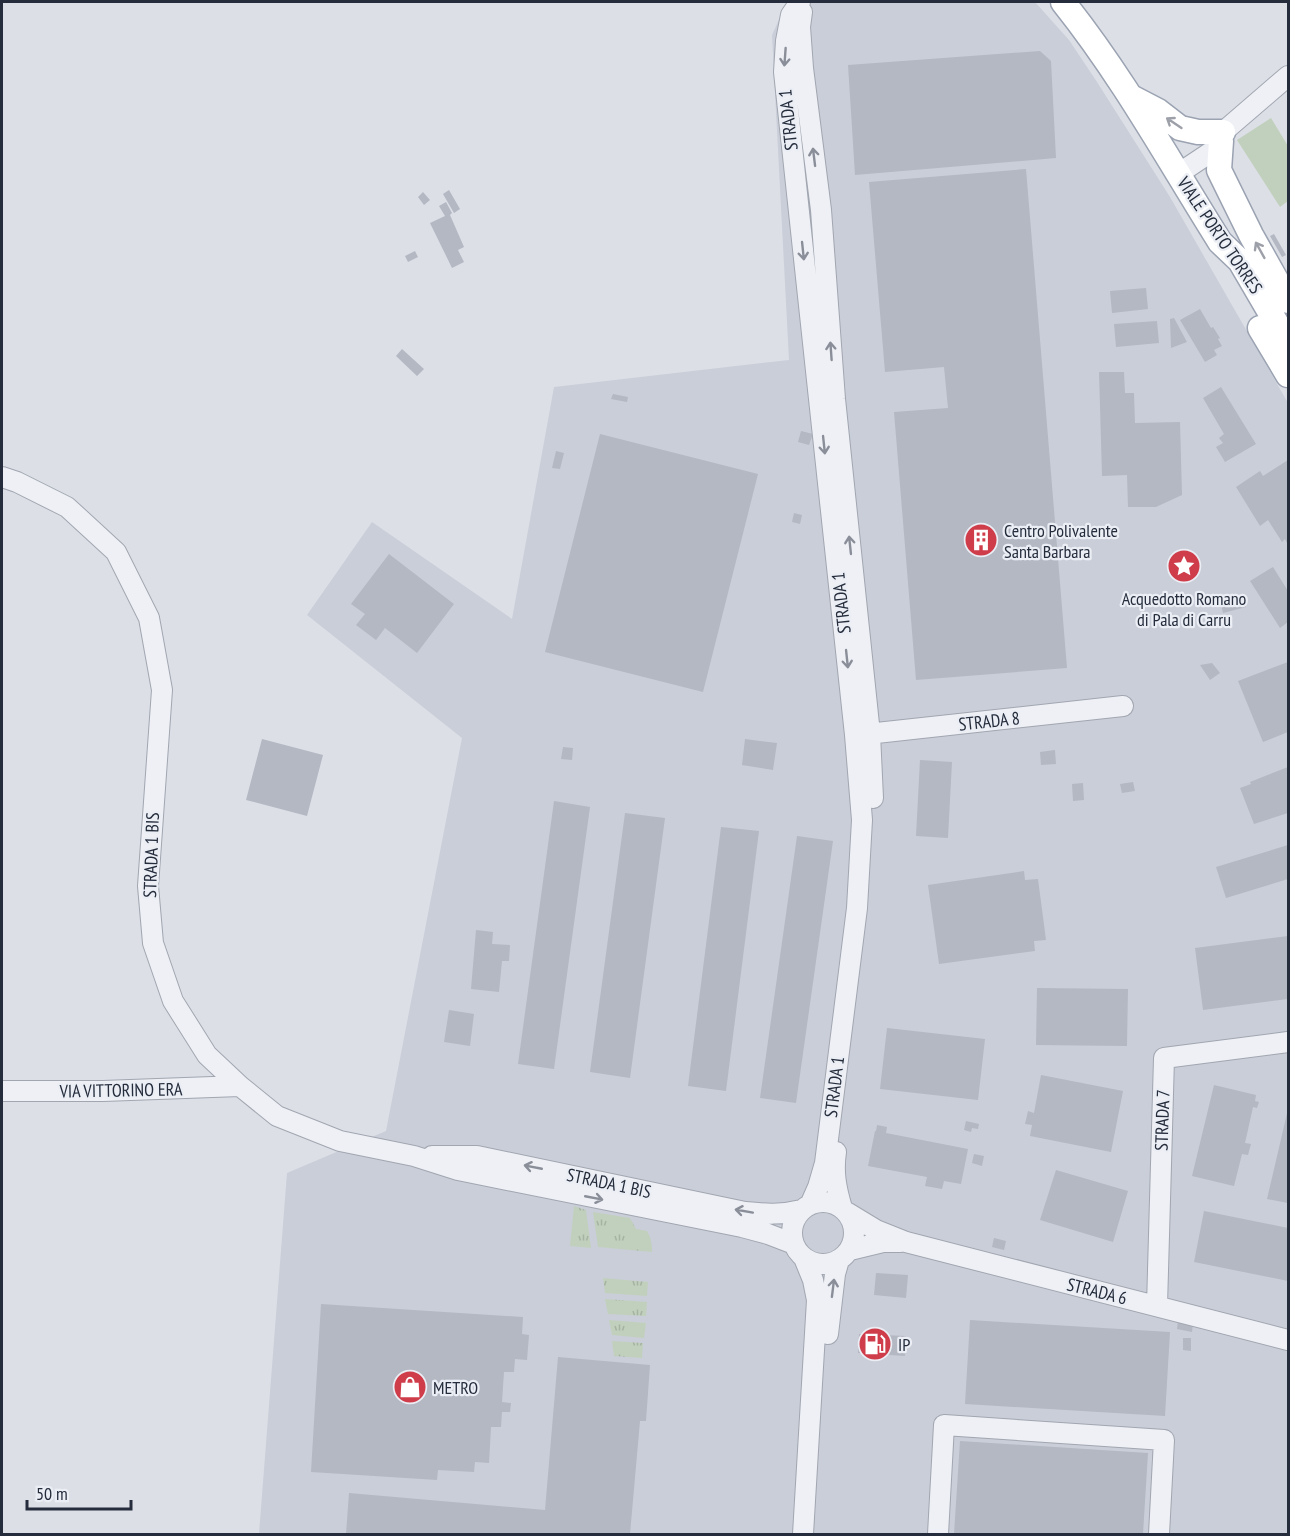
<svg xmlns="http://www.w3.org/2000/svg" width="1290" height="1536" font-family="'PT Sans Narrow',sans-serif">
	<style>
		.built { fill: #caced8 }
		.grass { fill: url(#grass-tufts) }
		.garden { fill: #c1d0bd }
		.building { fill: #b3b8c3 }
		.lines { fill: none; stroke-linecap: round; stroke-linejoin: round }
		.minor-casing { stroke: #a1a6b0; stroke-width: 22 }
		.major-casing { stroke: #9ba3b2; stroke-width: 27 }
		.minor { stroke: #eef0f5; stroke-width: 20 }
		.major { stroke: #fff; stroke-width: 24 }
		.oneway { stroke: #8a8e99 }
		.oneway2 { stroke: #9da0a8 }
		.labels { text-anchor: middle; dominant-baseline: central; stroke-width: 4.5; stroke-linejoin: round; paint-order: stroke }
		.street-label { font-size: 18px; fill: #252d3d; stroke: #ebeef4 }
		.poi-label { font-size: 18px; fill: #252d3d; stroke: #ebeef4; text-anchor: start }
	</style>
	<defs>
		<pattern id="grass-tufts" width="24" height="20" patternUnits="userSpaceOnUse" patternTransform="scale(1.5)"><rect width="24" height="20" fill="#c1d0bd"/><path d="M3 7l-1-3M5 7V3M7 7l1-3M15 17l-1-3M17 17v-4M19 17l1-3" fill="none" stroke="#a6b3a3"/></pattern>
	</defs>
	<rect width="100%" height="100%" fill="#dcdfe6"/>
	<!-- built -->
	<path class="built" d="M787 2H1035L1069 40 1097 82 1170 197 1288 403V1534H259L287 1173 386 1131 462 738 307 615 372 522 512 619 554 387 789 360 772 35Z"/>
	<!-- grass -->
	<path class="grass" d="M574 1206 586 1210 591 1248 570 1246Z
		M593 1212 630 1218 636 1229 647 1231C651 1238 652 1244 652 1252L598 1247Z
		M603 1278 648 1282 647 1296 605 1293Z
		M605 1299 647 1302 646 1316 608 1314Z
		M609 1320 646 1323 644 1338 612 1335Z
		M612 1341 643 1343 642 1358 614 1356Z"/>
	<!-- garden -->
	<path class="garden" d="M1271 118 1288 146V201L1280 207 1237 140Z"/>
	<!-- building -->
	<path class="building" d="M1040 51 1051 61 1056 158 855 175 848 65Z
		M1026 169 1067 668 916 680 894 412 948 408 944 367 885 372 869 182Z
		M449 190 460 209 454 213 443 194Z
		M423 192 430 200 424 205 418 197Z
		M446 202 452 213 450 215 464 247 458 250 464 262 452 268 430 223 445 216 439 206Z
		M1274 234 1286 255 1282 257 1270 236Z
		M415 251 418 257 408 262 405 256Z
		M1146 288 1148 309 1112 313 1110 291Z
		M1200 309 1211 328 1213 327 1220 338 1218 339 1222 346 1214 350 1217 355 1205 362 1180 320Z
		M1174 318 1187 342 1171 348 1170 319Z
		M1157 321 1159 343 1116 347 1114 324Z
		M402 349 424 369 417 376 396 356Z
		M1099 372H1124L1125 393H1134L1135 423 1180 422 1182 495 1156 507H1128L1127 475 1102 476Z
		M1221 387 1256 444 1225 462 1216 447 1223 443 1219 438 1224 434 1203 398Z
		M613 394 628 397 627 402 611 399Z
		M801 431 813 434 809 445 798 442Z
		M600 434 758 474 703 692 545 652Z
		M556 451 564 453 560 469 552 468Z
		M1288 460V545L1285 539 1282 542 1268 520 1260 526 1236 487 1260 471 1263 476Z
		M794 513 802 515 800 524 792 522Z
		M389 554 454 604 417 653 385 628 376 640 356 625 365 614 351 604Z
		M1273 567 1288 591V622L1280 628 1250 581Z
		M1244 597 1246 607 1223 613 1221 604Z
		M1288 662V732L1263 742 1238 681Z
		M1212 663 1220 673 1210 680 1200 665Z
		M262 739 323 755 307 816 246 800Z
		M745 739 777 743 773 770 742 765Z
		M563 747 573 748 572 760 561 759Z
		M1055 750 1056 764 1041 765 1040 752Z
		M920 760 952 762 948 838 916 836Z
		M1288 767V813L1254 824 1240 788 1251 784 1250 782Z
		M1133 782 1135 791 1122 793 1120 784Z
		M1083 783 1084 800 1073 801 1072 784Z
		M554 801 590 807 554 1069 518 1064Z
		M625 813 665 818 630 1078 590 1072Z
		M721 827 759 831 726 1091 688 1086Z
		M797 836 833 841 796 1103 760 1098Z
		M1288 845V879L1226 898 1216 867Z
		M1024 871 1025 880 1038 879 1046 940 1034 941 1035 951 939 964 928 885Z
		M476 930 493 932 492 944 510 945 509 961H502L499 992 471 989Z
		M1288 936V999L1203 1010 1195 948Z
		M1037 988 1128 989 1127 1046 1036 1045Z
		M449 1010 474 1014 470 1046 444 1042Z
		M887 1028 985 1039 978 1100 880 1089Z
		M1041 1075 1123 1091 1111 1152 1030 1136 1032 1125 1025 1124 1028 1111 1034 1113Z
		M1214 1085 1256 1095 1255 1101 1259 1102 1257 1108 1253 1107 1245 1143 1251 1144 1248 1155 1242 1154 1234 1186 1192 1176Z
		M1288 1109V1203L1267 1199Z
		M966 1121 979 1124 978 1129 972 1128 971 1132 964 1130Z
		M877 1125 887 1127 886 1133 968 1149 961 1184 944 1181 942 1189 925 1186 927 1177 868 1166 875 1131H876Z
		M974 1154 984 1156 982 1166 972 1163Z
		M1056 1170 1128 1191 1113 1242 1040 1220Z
		M1204 1211 1288 1228V1281L1194 1262Z
		M994 1238 1006 1241 1004 1250 992 1247Z
		M876 1273 908 1275 906 1298 874 1295Z
		M321 1304 523 1317 522 1334 529 1335 527 1360 515 1359 514 1372H504L502 1402 511 1403 510 1412H502L501 1427H491L489 1463 475 1462 474 1472 438 1470 437 1480 311 1472Z
		M970 1320 1170 1332 1165 1416 965 1404Z
		M1178 1321 1193 1324 1192 1332 1177 1329Z
		M859 1334 906 1336 905 1356 858 1353Z
		M1183 1338H1191V1351L1183 1350Z
		M558 1357 650 1365 646 1421H640L630 1534H346L349 1493 545 1510Z
		M960 1441 1148 1453 1143 1534H954Z"/>
	<g class="lines">
		<!-- minor casing -->
		<g class="minor-casing">
			<path id="minor" d="M800 2 791 15 786 41 784 72 855 735 862 820 857 908 825 1163 818 1187 810 1205
				M802 12 800 27 803 68 821 210 835 399 870 734 873 798
				M1178 174 1214 150 1221 141 1223 132 1288 76
				M2 477 17 482 67 507 116 552 149 618 162 690 148 886 153 943 173 1001 207 1055 240 1086 277 1116 340 1141 414 1156 458 1170 742 1227 768 1234 794 1244
				M858 735 1123 706
				M2 1091H103L240 1086
				M836 1152C833 1172 836 1188 842 1208
				M432 1156H477L745 1212C765 1214 782 1215 802 1210
				M792 1233a31 31 0 1 1 62 0a31 31 0 1 1-62 0Z
				M848 1213 876 1230 906 1242 1288 1340
				M850 1250 883 1242H901
				M1157 1306 1164 1058 1288 1042
				M828 1334 835 1274 839 1260
				M803 1534 817 1300 813 1280 804 1258
				M938 1534 944 1425 1164 1440 1159 1534"/>
		</g>
		<!-- major casing -->
		<g class="major-casing">
			<path id="major" d="M1063 2C1123 77 1169 161 1220 242L1240 261 1288 343
				M1133 98 1158 111 1180 128 1198 132H1223
				M1221 141 1219 170 1251 235 1288 301
				M1260 328 1288 375"/>
		</g>
		<!-- minor -->
		<use href="#minor" class="minor"/>
		<!-- major -->
		<use href="#major" class="major"/>
	</g>
	<!-- one-way arrows -->
	<defs><path id="oneway-shaft" d="M-6 0H5M1.5-3L5.5 0L1.5 3" fill="none" stroke-width="1.6" stroke-linecap="round" stroke-linejoin="round" transform="scale(1.5)"/></defs>
	<g class="oneway">
		<use href="#oneway-shaft" transform="translate(785 57) rotate(94)"/>
		<use href="#oneway-shaft" transform="translate(814 157) rotate(-97)"/>
		<use href="#oneway-shaft" transform="translate(803 251) rotate(84)"/>
		<use href="#oneway-shaft" transform="translate(831 351) rotate(-94)"/>
		<use href="#oneway-shaft" transform="translate(824 445) rotate(84)"/>
		<use href="#oneway-shaft" transform="translate(850 545) rotate(-96)"/>
		<use href="#oneway-shaft" transform="translate(847 659) rotate(84)"/>
		<use href="#oneway-shaft" transform="translate(533 1167) rotate(-169)"/>
		<use href="#oneway-shaft" transform="translate(594 1198) rotate(11)"/>
		<use href="#oneway-shaft" transform="translate(744 1211) rotate(-170)"/>
		<use href="#oneway-shaft" transform="translate(833 1288) rotate(-83)"/>
	</g>
	<g class="oneway2">
		<use href="#oneway-shaft" transform="translate(1174 123) rotate(-146)"/>
		<use href="#oneway-shaft" transform="translate(1260 250) rotate(-119)"/>
	</g>
	<!-- icons -->
	<defs>
		<g id="building-disc" transform="scale(1.725)"><circle r="9.5" fill="#cf3d4b" stroke="#ebeef4"/><path d="M-4-6H4V6H1V3H-1V6H-4ZM-2.5-4.3h1.7v1.8h-1.7ZM.8-4.3h1.7v1.8H.8ZM-2.5-1h1.7V.8h-1.7ZM.8-1h1.7V.8H.8Z" fill="#fff"/></g>
		<g id="sight-disc" transform="scale(1.725)"><circle r="9.5" fill="#cf3d4b" stroke="#ebeef4"/><path d="M0-6L1.8-2.2L6-1.7L2.9 1.2L3.7 5.4L0 3.3L-3.7 5.4L-2.9 1.2L-6-1.7L-1.8-2.2Z" fill="#fff"/></g>
		<g id="fuel-disc" transform="scale(1.725)"><circle r="9.5" fill="#cf3d4b" stroke="#ebeef4"/><path d="M-5.5-6h7V0h2V4h1.3V-2.5L3-4.5l.8-.8L6-3V5H2.5V1h-1V6h-7ZM-4.2-4.7v3.2H.2V-4.7Z" fill="#fff"/></g>
		<g id="shop-disc" transform="scale(1.725)"><circle r="9.5" fill="#cf3d4b" stroke="#ebeef4"/><path d="M-5-2.5h2.3a2.7 3.5 0 0 1 5.4 0H5L5.5 6h-11ZM-1.5-2.5h3a1.5 2.3 0 0 0-3 0Z" fill="#fff"/></g>
	</defs>
	<g fill-rule="evenodd">
		<use href="#building-disc" x="981" y="540"/>
		<use href="#sight-disc" x="1184" y="566"/>
		<use href="#fuel-disc" x="875" y="1344"/>
		<use href="#shop-disc" x="410" y="1387"/>
	</g>
	<g class="labels">
		<!-- street labels -->
		<g class="street-label">
			<text transform="translate(788 120) rotate(-96)">STRADA 1</text>
			<text transform="translate(1220 235) rotate(56)">VIALE PORTO TORRES</text>
			<text transform="translate(841 603) rotate(-96)">STRADA 1</text>
			<text transform="translate(989 721) rotate(-6)">STRADA 8</text>
			<text transform="translate(151 855) rotate(-88)">STRADA 1 BIS</text>
			<text transform="translate(834 1087) rotate(-83)">STRADA 1</text>
			<text transform="translate(121 1090) rotate(-1)">VIA VITTORINO ERA</text>
			<text transform="translate(1162 1120) rotate(-88)">STRADA 7</text>
			<text transform="translate(609 1183) rotate(12)">STRADA 1 BIS</text>
			<text transform="translate(1097 1291) rotate(14)">STRADA 6</text>
		</g>
		<!-- poi labels -->
		<g class="poi-label">
			<text x="1004" y="530">Centro Polivalente<tspan x="1004" dy="21">Santa Barbara</tspan></text>
			<text x="1184" y="598" text-anchor="middle">Acquedotto Romano<tspan x="1184" dy="21">di Pala di Carru</tspan></text>
			<text x="898" y="1344">IP</text>
			<text x="433" y="1387">METRO</text>
		</g>
	</g>
	<!-- border -->
	<rect width="1290" height="1536" fill="none" stroke="#252d3d" stroke-width="6"/>
	<!-- scale -->
	<path d="M27 1500v9h104v-9" fill="none" stroke="#252d3d" stroke-width="3"/>
	<text x="36" y="1500" font-size="18" fill="#252d3d" stroke="#ebeef4" stroke-width="4.5" paint-order="stroke">50 m</text>
</svg>
